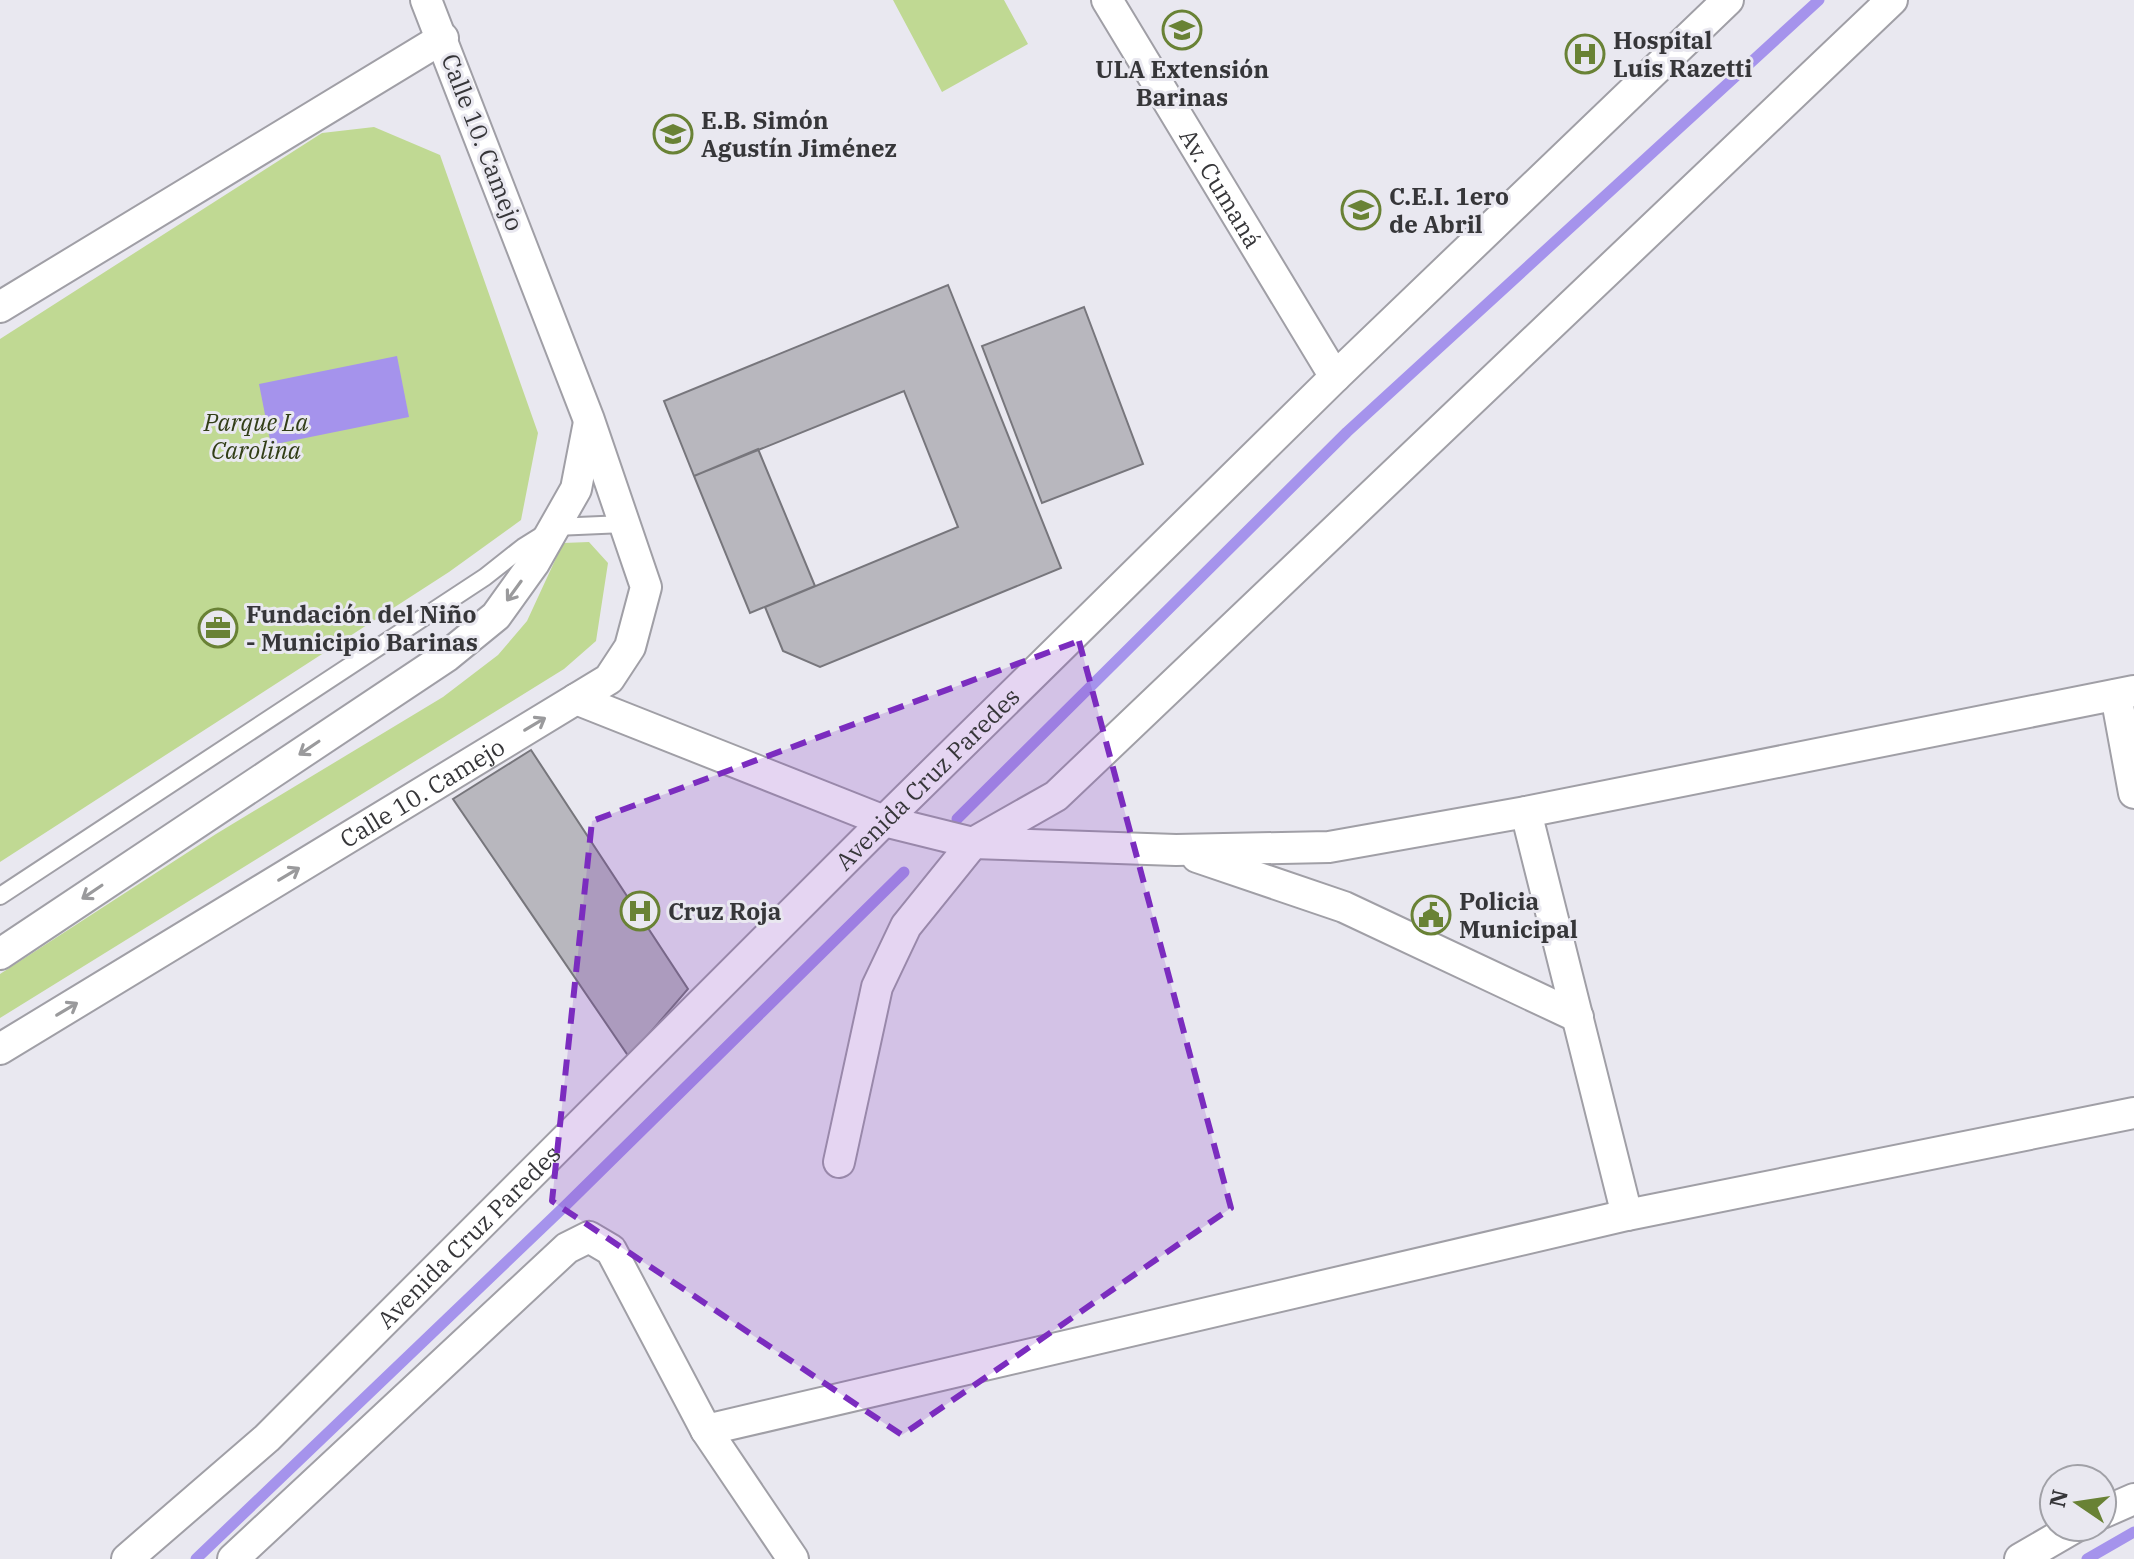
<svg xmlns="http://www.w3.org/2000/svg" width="2134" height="1559" font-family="'IBM Plex Serif',serif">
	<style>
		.green { fill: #c0d993 }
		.water { fill: #a593ec }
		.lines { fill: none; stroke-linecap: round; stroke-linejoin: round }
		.stream { stroke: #a593ec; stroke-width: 11 }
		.building { fill: #b8b7be; stroke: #77767c; stroke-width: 2 }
		.service-casing { stroke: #a09fa6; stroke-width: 20 }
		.minor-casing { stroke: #a09fa6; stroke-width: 34 }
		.service { stroke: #fff; stroke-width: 16 }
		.minor { stroke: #fff; stroke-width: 30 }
		.oneway { stroke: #9a9a9c }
		.marked { fill: #7b2cbf; fill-opacity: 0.2; stroke: #7b2cbf; stroke-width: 6; stroke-dasharray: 16 10; stroke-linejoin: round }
		.labels { text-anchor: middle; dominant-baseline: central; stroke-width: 6; stroke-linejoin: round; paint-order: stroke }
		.poi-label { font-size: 24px; font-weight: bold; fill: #363639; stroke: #e9e8f0; text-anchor: start }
		.street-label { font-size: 24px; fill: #363639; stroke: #e9e8f0 }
		.park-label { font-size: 24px; font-style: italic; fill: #323e17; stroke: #e9e8f0 }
	</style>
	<rect width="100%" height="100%" fill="#e9e8f0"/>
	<!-- green -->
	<path class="green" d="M893 0H1004L1028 44 942 92Z
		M374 127 440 155 538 433 521 520 449 572 0 862V339L322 133Z
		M589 542 608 563 596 641 564 669 0 1018V974L216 834 443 697 498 655 527 621 563 543Z"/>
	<!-- water -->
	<path class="water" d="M397 356 409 417 271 445 259 384Z"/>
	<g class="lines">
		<!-- stream -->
		<path class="stream" d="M957 819 1347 432 1819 0
			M196 1559 566 1205 904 872
			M2087 1559 2134 1532"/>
	</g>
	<!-- building -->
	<path class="building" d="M948 285 1061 568 820 667 783 651 765 607 958 527 904 391 694 476 664 401Z
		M1084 307 1143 464 1042 503 982 346Z
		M758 449 815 586 750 613 694 476Z
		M531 750 688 989 629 1057 453 799Z"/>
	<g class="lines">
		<!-- service casing -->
		<g class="service-casing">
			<path id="service" d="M0 896 485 577 523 547 555 527 624 524"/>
		</g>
		<!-- minor casing -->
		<g class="minor-casing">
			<g id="minor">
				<path id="s1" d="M1107 0 1335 377"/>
				<path d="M0 307 443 38"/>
				<path d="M2116 695 2134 793"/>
				<path d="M576 699 884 821 973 843 1176 850 1329 847 1526 812 2134 691"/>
				<path d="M1526 812 1627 1215"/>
				<path d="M1197 857 1344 907 1578 1017"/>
				<path d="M0 954 447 656 496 616 534 563 576 489 589 422"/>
				<path id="s2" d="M0 1049 609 679 630 647 646 587 589 420 426 0"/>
				<path d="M839 1162 877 987 906 926 973 843 1056 796 1892 0"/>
				<path d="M706 1430 1627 1215 2134 1113"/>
				<path d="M2102 1513 2134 1499"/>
				<path id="s3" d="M127 1559 267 1438 884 821 1335 377 1728 0"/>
				<path d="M233 1559 567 1248 589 1237 611 1250 706 1430 793 1559"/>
				<path d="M2020 1559 2075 1527"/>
			</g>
		</g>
		<!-- service -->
		<use href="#service" class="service"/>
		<!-- minor -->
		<use href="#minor" class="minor"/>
	</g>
	<!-- one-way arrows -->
	<defs><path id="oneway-shaft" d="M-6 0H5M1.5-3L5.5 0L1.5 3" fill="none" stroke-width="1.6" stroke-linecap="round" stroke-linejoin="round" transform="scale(2)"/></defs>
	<g class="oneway">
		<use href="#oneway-shaft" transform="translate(514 591) rotate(126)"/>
		<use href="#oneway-shaft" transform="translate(535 724) rotate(-31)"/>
		<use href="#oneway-shaft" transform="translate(309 748) rotate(146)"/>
		<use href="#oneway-shaft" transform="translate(289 874) rotate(-31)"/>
		<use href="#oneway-shaft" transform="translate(92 892) rotate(146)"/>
		<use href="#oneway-shaft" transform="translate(67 1009) rotate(-31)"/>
	</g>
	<!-- marked area -->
	<path class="marked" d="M1079 641 1231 1208 902 1435 552 1201 592 821Z"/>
	<!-- icons -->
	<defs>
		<g id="university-ring" transform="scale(2)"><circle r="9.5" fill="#e9e8f0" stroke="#698235" stroke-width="1.5"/><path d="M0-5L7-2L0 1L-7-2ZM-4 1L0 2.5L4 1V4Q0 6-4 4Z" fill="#698235"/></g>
		<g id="hospital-ring" transform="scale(2)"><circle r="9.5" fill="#e9e8f0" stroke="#698235" stroke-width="1.5"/><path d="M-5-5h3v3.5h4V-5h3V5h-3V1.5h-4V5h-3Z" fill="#698235"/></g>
		<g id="school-ring" transform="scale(2)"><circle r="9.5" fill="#e9e8f0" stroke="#698235" stroke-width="1.5"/><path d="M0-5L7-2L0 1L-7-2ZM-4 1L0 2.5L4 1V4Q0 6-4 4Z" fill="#698235"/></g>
		<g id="office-ring" transform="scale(2)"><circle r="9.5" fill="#e9e8f0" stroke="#698235" stroke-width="1.5"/><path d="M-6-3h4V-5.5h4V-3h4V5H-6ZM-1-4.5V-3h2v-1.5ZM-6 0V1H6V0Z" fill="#698235"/></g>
		<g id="civic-ring" transform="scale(2)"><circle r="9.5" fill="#e9e8f0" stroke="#698235" stroke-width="1.5"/><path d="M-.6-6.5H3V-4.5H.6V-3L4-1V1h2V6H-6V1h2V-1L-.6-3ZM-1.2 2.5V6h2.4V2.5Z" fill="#698235"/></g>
	</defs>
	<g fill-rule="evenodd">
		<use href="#university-ring" x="1182" y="30"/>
		<use href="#hospital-ring" x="1585" y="54"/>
		<use href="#school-ring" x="673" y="134"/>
		<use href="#school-ring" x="1361" y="210"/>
		<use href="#office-ring" x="218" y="628"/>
		<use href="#hospital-ring" x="640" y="911"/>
		<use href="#civic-ring" x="1431" y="915"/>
	</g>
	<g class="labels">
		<!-- poi labels -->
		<g class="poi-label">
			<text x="1613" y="40">Hospital<tspan x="1613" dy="28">Luis Razetti</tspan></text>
			<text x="1182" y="69" text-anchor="middle">ULA Extensión<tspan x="1182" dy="28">Barinas</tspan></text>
			<text x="701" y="120">E.B. Simón<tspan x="701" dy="28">Agustín Jiménez</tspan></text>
			<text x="1389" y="196">C.E.I. 1ero<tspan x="1389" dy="28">de Abril</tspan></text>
			<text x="246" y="614">Fundación del Niño<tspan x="246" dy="28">- Municipio Barinas</tspan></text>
			<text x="1459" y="901">Policia<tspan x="1459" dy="28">Municipal</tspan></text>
			<text x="668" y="911">Cruz Roja</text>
		</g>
		<!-- street labels -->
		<g class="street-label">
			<text transform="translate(483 142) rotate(69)">Calle 10. Camejo</text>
			<text stroke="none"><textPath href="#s1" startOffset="220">Av. Cumaná</textPath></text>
			<text stroke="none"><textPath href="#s3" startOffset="1118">Avenida Cruz Paredes</textPath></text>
			<text stroke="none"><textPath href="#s2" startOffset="494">Calle 10. Camejo</textPath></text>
			<text stroke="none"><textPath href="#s3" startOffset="470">Avenida Cruz Paredes</textPath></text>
		</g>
		<!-- park labels -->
		<g class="park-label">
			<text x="256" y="422">Parque La<tspan x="256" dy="28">Carolina</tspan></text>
		</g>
	</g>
	<!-- north arrow -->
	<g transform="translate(2078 1503) rotate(283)"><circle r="38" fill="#e9e8f0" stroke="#a1a1a7" stroke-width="2"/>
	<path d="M0-6L14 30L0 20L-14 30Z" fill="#698235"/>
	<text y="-12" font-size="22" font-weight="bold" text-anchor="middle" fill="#363639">N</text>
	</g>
</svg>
